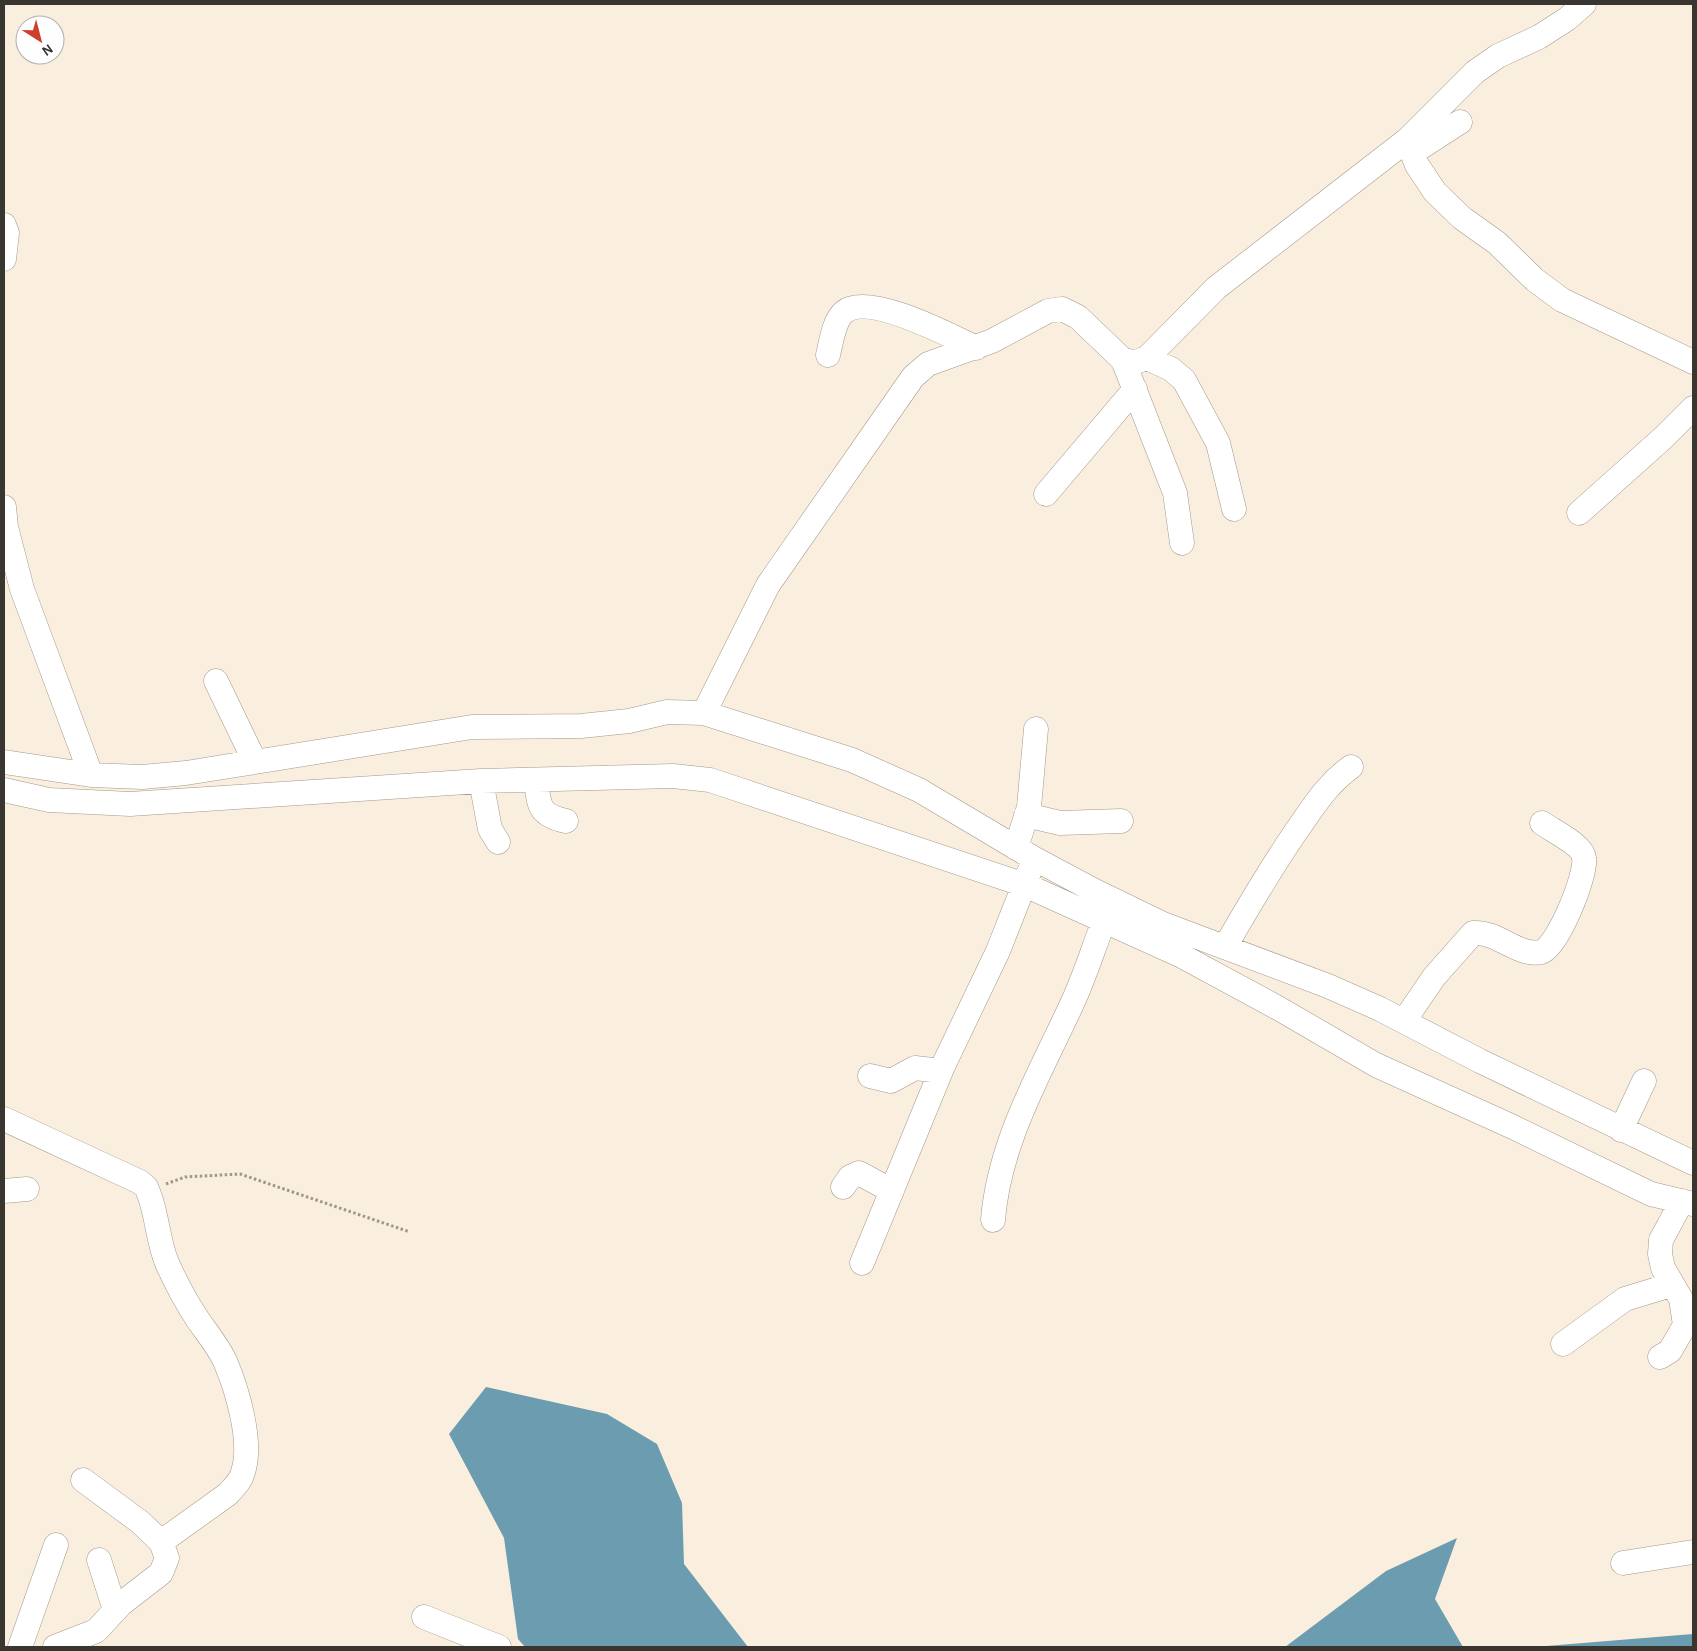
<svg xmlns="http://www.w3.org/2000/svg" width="1697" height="1651" font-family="'Alegreya Sans',sans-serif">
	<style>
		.water { fill: #6c9caf }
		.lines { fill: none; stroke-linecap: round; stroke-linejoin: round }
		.minor-casing { stroke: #a2988a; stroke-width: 25 }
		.path { stroke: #9f978c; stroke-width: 3; stroke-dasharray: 2.5 2.5; stroke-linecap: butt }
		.minor { stroke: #fff; stroke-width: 24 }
	</style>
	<rect width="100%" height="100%" fill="#faefdf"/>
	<!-- water -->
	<path class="water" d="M486 1387 607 1414 657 1444 682 1503 684 1564 748 1647H525L518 1639 504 1538 449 1434Z
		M1457 1538 1435 1599 1463 1647H1285L1386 1571Z
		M1693 1634V1647H1534Z"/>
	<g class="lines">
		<!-- minor casing -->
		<g class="minor-casing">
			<path id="minor" d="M1407 140 1417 165 1435 192 1462 218 1497 243 1535 280 1562 300 1693 362
				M1412 153 1460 122
				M4 225 7 233 4 259
				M828 355C831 343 834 320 844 312 868 292 951 336 976 348
				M1147 358 1171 369 1184 380 1218 443 1234 509
				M1123 360 1175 493 1182 543
				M1046 494 1135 389
				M4 507 6 527 22 589 91 775
				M1579 513 1663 438 1693 408
				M216 681 255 762
				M704 713 768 585 913 377 928 364 992 341 1048 311 1062 309 1078 317 1123 360 1135 362 1147 358 1216 288 1407 140 1475 72 1498 56 1539 37 1567 19 1584 4
				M4 762 91 775 142 777 186 773 472 727 581 726 629 721 667 712 704 713 852 760 919 790 1035 859 1095 891 1163 924 1328 986 1380 1009 1480 1061 1693 1163
				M536 780C539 805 538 815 566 821
				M481 781 490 829 498 842
				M4 790 49 800 130 804 481 781 673 776 710 780 1025 885 1180 955 1278 1008 1376 1065 1513 1127 1651 1194 1693 1204
				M1026 815 1060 823 1121 821
				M1016 848 1029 807 1036 729
				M1225 947C1248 907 1271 868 1297 830 1314 806 1327 784 1351 767
				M1404 1021 1434 977 1473 933C1498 931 1518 957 1541 952 1557 948 1587 875 1584 858 1583 845 1553 831 1542 823
				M870 1076 891 1081 915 1068 941 1071
				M4 1119 140 1182 146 1187C157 1209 157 1239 167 1263 176 1283 186 1302 198 1320 207 1333 218 1346 225 1361 237 1389 253 1442 243 1472 241 1481 234 1487 228 1494L161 1542 140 1522 83 1480
				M1621 1130 1644 1081
				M843 1187 850 1177 859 1173 892 1191
				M4 1191 27 1189
				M993 1220C999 1143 1039 1075 1071 1006 1084 979 1093 949 1104 921
				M862 1263 943 1066 998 951 1030 870
				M1563 1344 1625 1299 1671 1285
				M1660 1357 1670 1351 1685 1325 1681 1299 1663 1268 1660 1254 1661 1240 1682 1201
				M99 1560 115 1610
				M1623 1563 1693 1552
				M424 1617 499 1647
				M20 1647 56 1545
				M55 1647 96 1631 121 1604 161 1573 167 1558 161 1542"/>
		</g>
		<!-- path -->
		<path class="path" d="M166 1184 185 1177 240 1174 410 1232"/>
		<!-- minor -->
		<use href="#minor" class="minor"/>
	</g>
	<!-- border -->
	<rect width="1697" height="1651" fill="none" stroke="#39352f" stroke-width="10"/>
	<!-- north arrow -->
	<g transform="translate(40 40) rotate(144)"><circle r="24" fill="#fefefe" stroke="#afaeab"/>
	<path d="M0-4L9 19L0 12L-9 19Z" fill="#cd412a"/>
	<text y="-8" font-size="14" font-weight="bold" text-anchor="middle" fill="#39352f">N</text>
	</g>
</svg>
